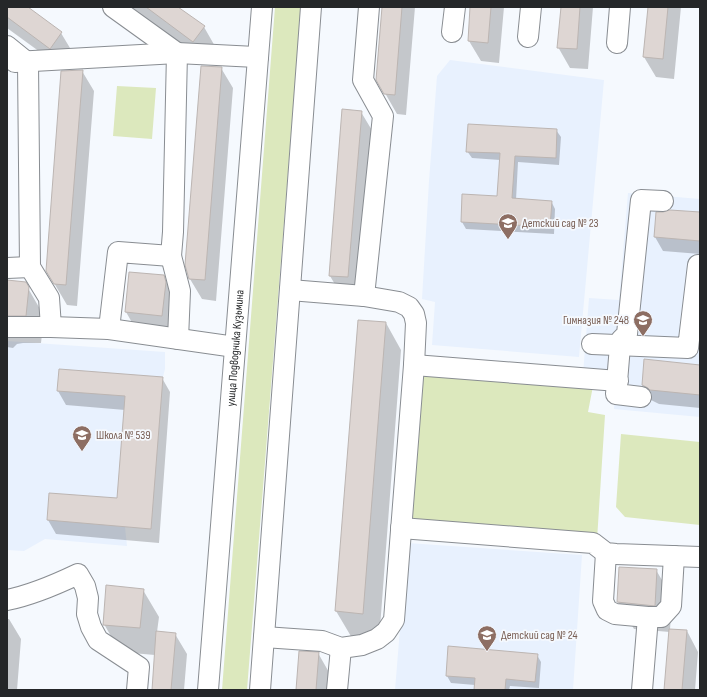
<svg xmlns="http://www.w3.org/2000/svg" width="707" height="697" font-family="'Sofia Sans Condensed',sans-serif">
	<style>
		.built { fill: #e8f1fe }
		.green { fill: #dce8bd }
		.shadow { fill: #0003 }
		.building { fill: #ded6d3; stroke: #bcb5b2 }
		.lines { fill: none; stroke-linecap: round; stroke-linejoin: round }
		.minor-casing { stroke: #898d92; stroke-width: 22 }
		.minor { stroke: #fff; stroke-width: 20 }
		.labels { text-anchor: middle; dominant-baseline: central; stroke-width: 3.5; stroke-linejoin: round; paint-order: stroke }
		.education-label { font-size: 12px; fill: #785e54; stroke: #f5f9fe; text-anchor: start }
		.street-label { font-size: 12px; fill: #252729; stroke: #f5f9fe }
	</style>
	<rect width="100%" height="100%" fill="#f5f9fe"/>
	<!-- built -->
	<path class="built" d="M450 60 604 80 579 357 432 345 435 302 422 299 429 181 437 76Z
		M628 193 700 199V417L614 409 616 377 583 374 589 298 619 300Z
		M7 341 165 352V369L125 527 127 546 45 539 24 551 7 550Z
		M407 543 582 555 573 690H395Z"/>
	<!-- green -->
	<path class="green" d="M275 7H301L247 690H222Z
		M117 86 156 88 152 139 113 136Z
		M421 371 593 386 588 412 605 415 597 540 411 524Z
		M621 434 700 442V525L625 517 616 507Z"/>
	<!-- shadow -->
	<path class="shadow" d="M7 7H26L61 33 73 53 62 68 7 28Z
		M131 7H177L204 27 216 48 205 62Z
		M383 7H415L406 115 397 114 377 79Z
		M471 7H504L499 63 481 61 469 41Z
		M562 7H593L588 69 570 68 558 47Z
		M649 7H681L674 79 656 77 644 57Z
		M221 68 233 88 216 301 202 299 190 279Z
		M82 71 94 91 77 306 67 305 47 271Z
		M361 112 373 132 360 298 342 296 330 276Z
		M556 130 561 137 559 165 518 162 516 200 551 201 555 209 554 234 466 229 462 222 463 195 498 197 500 160 472 158 467 151Z
		M700 213V254L663 251 655 237Z
		M130 273 163 276 179 304 178 343 142 340 126 312Z
		M7 281 25 283 44 316 41 343H23L17 344 13 348 7 347Z
		M386 323 401 350 379 641 352 638 336 611Z
		M700 366V408L659 404 651 400 643 385Z
		M162 378 170 392 159 543 56 534 48 520 118 499 125 410 66 405 58 391Z
		M656 570 672 597 670 630 687 631 698 652 695 690H665L670 632 634 629 618 602Z
		M143 590 159 617 157 632 175 634 187 654 184 690H153L155 655 120 652 104 624Z
		M7 619H9L21 639 17 690H7Z
		M318 653 330 674 329 690H297Z
		M537 655 541 662 539 688 510 686 509 690H475V685L451 683 447 676Z"/>
	<!-- building -->
	<path class="building" d="M7 7H28L62 32 50 49 7 17Z
		M146 7H178L205 26 193 42Z
		M382 7H402L395 95 384 94 376 80Z
		M470 7H491L488 43 468 41Z
		M561 7H580L577 49 557 48Z
		M648 7H668L663 59 643 57Z
		M201 66 222 67 205 280 189 279 185 265Z
		M83 70 66 285 54 284 46 271 61 71Z
		M342 109 362 111 348 277 329 276Z
		M468 124 557 129 556 158 515 156 512 198 552 201 550 227 461 222 462 194 497 196 500 153 466 152Z
		M670 210 700 212V241L654 237 656 212H663Z
		M129 272 164 275 166 282 162 316 125 312Z
		M7 280 26 282 29 287 26 316H7Z
		M358 320 386 322 363 614 335 611Z
		M644 359 700 365V395L650 390 648 388 642 385Z
		M59 369 163 377 151 529 47 520 49 493 117 498 125 396 57 391Z
		M619 567 657 569 655 606 617 602Z
		M106 585 144 589 140 628 103 625Z
		M669 629 687 630 682 690H664Z
		M156 631 176 633 171 690H152Z
		M448 646 538 654 535 682 506 679 505 690H474L475 678 446 676Z
		M299 651 319 652 316 690H296Z"/>
	<g class="lines">
		<!-- minor casing -->
		<g class="minor-casing">
			<g id="minor">
				<path d="M452 32 455 7"/>
				<path d="M528 37 531 7"/>
				<path d="M617 43 620 7"/>
				<path d="M7 46 28 63 30 267 49 298 51 327"/>
				<path d="M15 62 177 53 258 57"/>
				<path d="M171 256 180 291 178 339"/>
				<path d="M7 268 30 267"/>
				<path d="M364 296 383 116 363 80 369 7"/>
				<path d="M7 327H51L109 329 235 347"/>
				<path d="M109 329 118 252 171 256 173 232 177 53 113 7"/>
				<path d="M592 344 688 348 698 265"/>
				<path d="M414 365 618 381"/>
				<path d="M641 397 616 394 620 346 621 340 627 334 641 200 663 201"/>
				<path d="M401 528 593 543 606 553 616 554 700 557"/>
				<path d="M606 553 603 601 607 610 615 614 648 617"/>
				<path d="M7 600C32 595 55 585 78 574L85 586 88 598 87 614 91 627 98 640 139 667 137 690"/>
				<path d="M264 637 322 641 341 648 362 645 377 639 386 632 394 620 414 365 416 323 414 314 409 307 399 302 364 296 290 290"/>
				<path id="s1" d="M208 690 262 7"/>
				<path d="M260 690 311 7"/>
				<path d="M337 690 341 648"/>
				<path d="M642 690 648 617H661L671 606 674 556"/>
			</g>
		</g>
		<!-- minor -->
		<use href="#minor" class="minor"/>
	</g>
	<!-- icons -->
	<defs>
		<g id="school-pin" transform="scale(1)"><path d="M0 17L-7.5 6A9.5 9.5 0 1 1 7.5 6Z" fill="#8d6e63" stroke="#f5f9fe"/><path d="M0-5L7-2L0 1L-7-2ZM-4 1L0 2.5L4 1V4Q0 6-4 4Z" fill="#fff"/></g>
	</defs>
	<g fill-rule="evenodd">
		<use href="#school-pin" x="508" y="223"/>
		<use href="#school-pin" x="643" y="320"/>
		<use href="#school-pin" x="82" y="435"/>
		<use href="#school-pin" x="487" y="635"/>
	</g>
	<g class="labels">
		<!-- education labels -->
		<g class="education-label">
			<text x="522" y="223">Детский сад № 23</text>
			<text x="629" y="320" text-anchor="end">Гимназия № 248</text>
			<text x="96" y="435">Школа № 539</text>
			<text x="501" y="635">Детский сад № 24</text>
		</g>
		<!-- street labels -->
		<g class="street-label">
			<text stroke="none"><textPath href="#s1" startOffset="343">улица Подводника Кузьмина</textPath></text>
		</g>
	</g>
	<!-- border -->
	<rect width="707" height="697" fill="none" stroke="#252729" stroke-width="16"/>
</svg>
